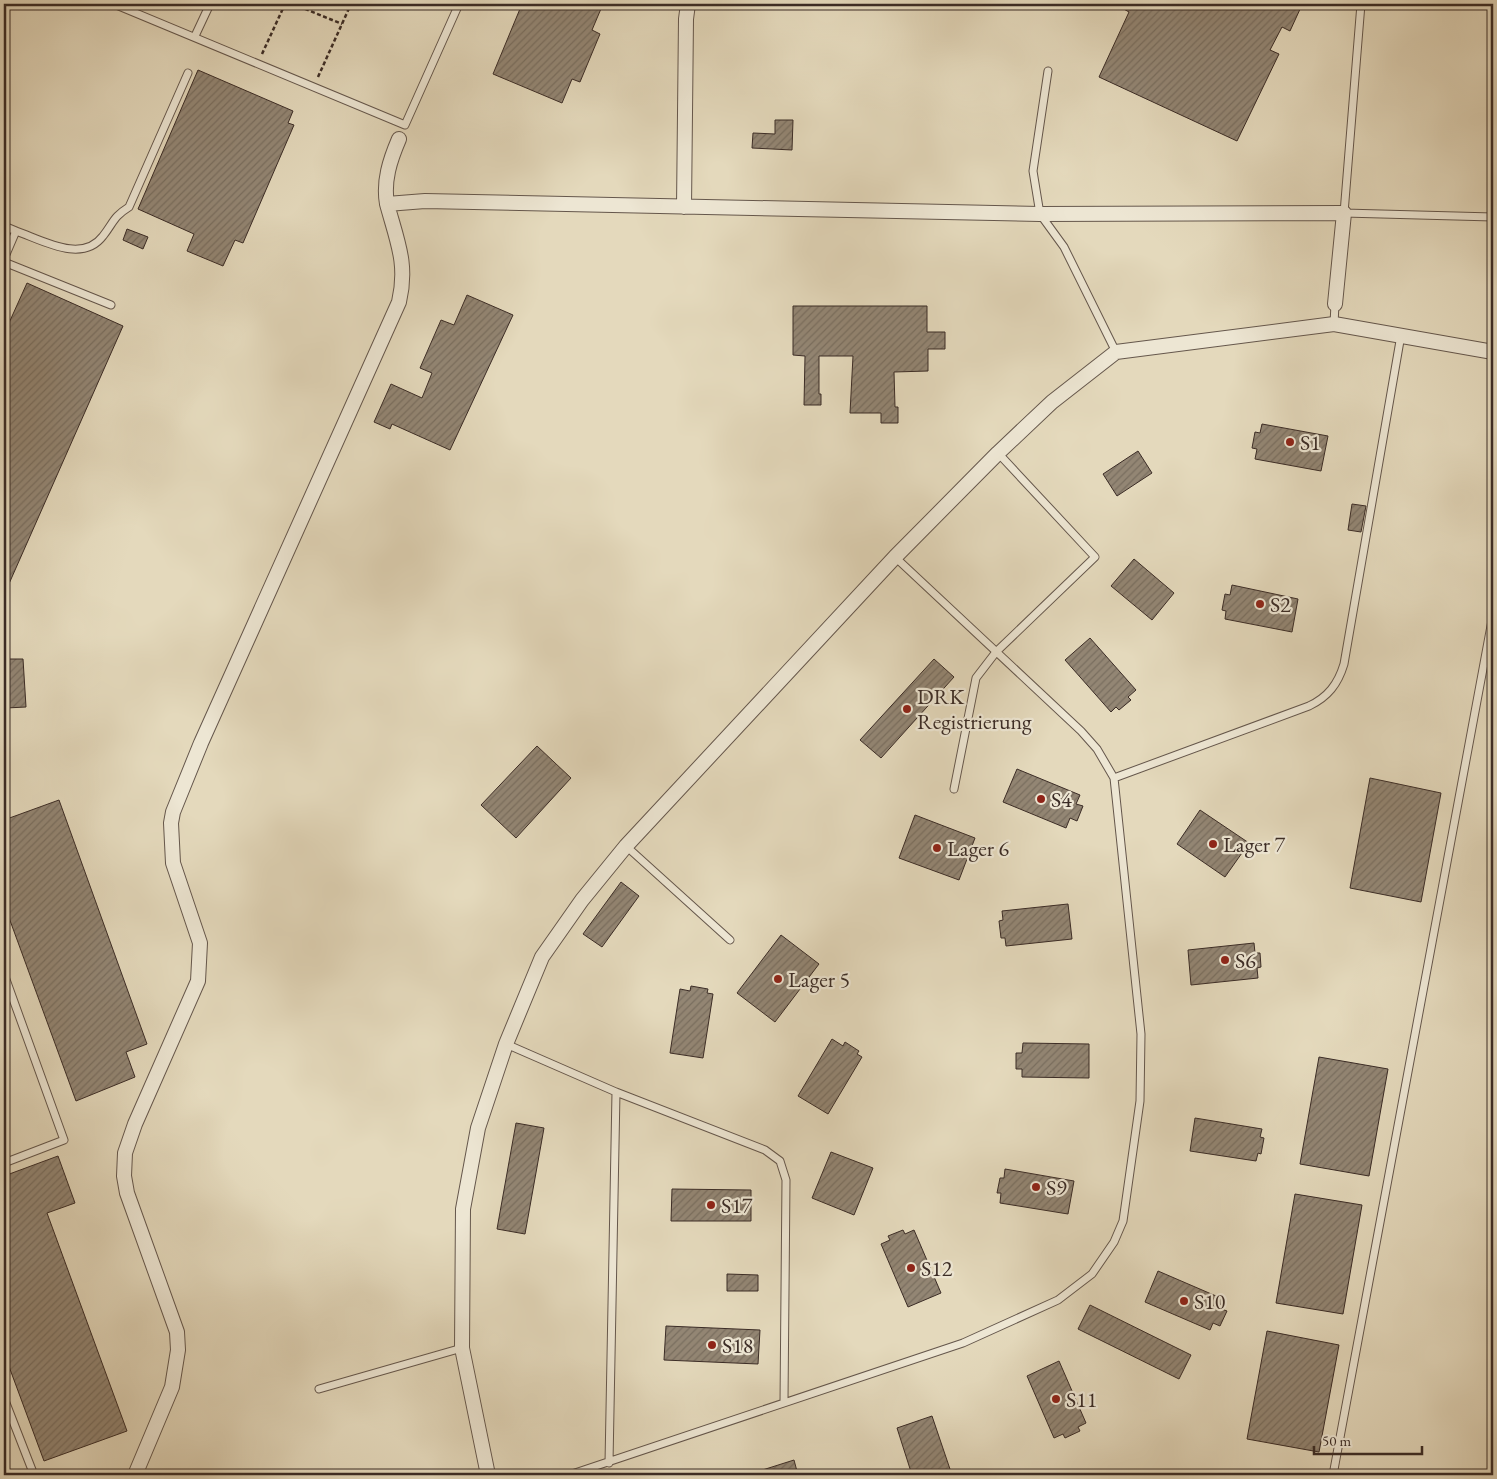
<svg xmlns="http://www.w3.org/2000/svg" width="1497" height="1479" font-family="'EB Garamond',serif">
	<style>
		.building { fill: url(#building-hatch); stroke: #3b2c26 }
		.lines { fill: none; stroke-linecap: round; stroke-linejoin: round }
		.service-casing { stroke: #65574c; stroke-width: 9 }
		.minor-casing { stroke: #65574c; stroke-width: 16 }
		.path { stroke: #3b2c26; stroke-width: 2.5; stroke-dasharray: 4 2.5; stroke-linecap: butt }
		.service { stroke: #ede6d3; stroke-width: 7 }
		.minor { stroke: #ede6d3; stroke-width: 14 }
		.poi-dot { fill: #8f2418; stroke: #ede6d3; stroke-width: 2 }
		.labels { text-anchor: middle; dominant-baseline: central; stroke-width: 4.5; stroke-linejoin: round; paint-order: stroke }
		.poi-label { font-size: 22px; fill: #3b2c26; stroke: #ede6d3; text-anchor: start }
	</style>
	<defs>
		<pattern id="building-hatch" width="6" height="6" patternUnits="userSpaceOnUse" patternTransform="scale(1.25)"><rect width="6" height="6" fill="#938674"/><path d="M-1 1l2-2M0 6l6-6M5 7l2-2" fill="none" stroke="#796e5f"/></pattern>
	</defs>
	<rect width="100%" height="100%" fill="#e4d9bc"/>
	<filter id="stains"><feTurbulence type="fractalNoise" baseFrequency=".004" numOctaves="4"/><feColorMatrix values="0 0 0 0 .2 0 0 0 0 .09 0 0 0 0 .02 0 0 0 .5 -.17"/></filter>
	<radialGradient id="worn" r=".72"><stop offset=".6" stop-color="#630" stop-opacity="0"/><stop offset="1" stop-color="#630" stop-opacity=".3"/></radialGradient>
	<!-- building -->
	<path class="building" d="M522 4H603L592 30 600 34 580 82 572 79 562 103 493 74Z
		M1115 4H1294L1301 7 1290 31 1282 27 1270 50 1279 54 1237 141 1099 77 1129 12Z
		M198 70 293 111 288 123 294 125 243 243 235 240 223 266 187 251 194 234 138 209Z
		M775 120H793L792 150 752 148 753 133 775 134Z
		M127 229 148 237 143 249 123 240Z
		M27 283 123 326 4 595V334Z
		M467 295 513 315 450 450 392 424 390 429 374 422 391 384 422 398 432 373 420 368 441 320 454 325Z
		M793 306H927V332H945V349H928V371L894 372 895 407H898V423H881V413H850L853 356H819V394H821V405H804L805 356 793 355Z
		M1262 424 1328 436 1321 471 1255 459 1257 449 1252 448 1255 432 1260 433Z
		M1138 451 1152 473 1117 496 1103 474Z
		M1352 504 1366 506 1361 532 1348 530Z
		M1134 559 1174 593 1152 620 1111 586Z
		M1232 585 1298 599 1292 632 1225 619 1226 611 1222 610 1225 594 1230 595Z
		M1090 638 1136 690 1128 697 1131 700 1119 710 1116 707 1111 712 1065 660Z
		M4 659H23L26 707 6 708Z
		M934 659 954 677 881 758 860 740Z
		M537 746 571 778 516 838 481 805Z
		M1017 769 1080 795 1076 804 1083 806 1077 821 1070 818 1066 828 1003 802Z
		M1370 778 1441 793 1421 902 1350 888Z
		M59 800 147 1044 126 1052 135 1077 76 1101 4 904V820Z
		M1200 810 1249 843 1225 877 1177 844Z
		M915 815 975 838 959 880 899 858Z
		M621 882 639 896 602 947 583 934Z
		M1068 904 1072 939 1006 946 1005 938H1001L999 921 1003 920 1002 911Z
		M781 935 819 964 775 1022 737 993Z
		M1254 943 1255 953H1260L1261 967 1257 968 1258 978 1191 985 1188 950Z
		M691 986 708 989 707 993 713 994 703 1058 670 1053 680 989 690 991Z
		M832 1039 843 1046 845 1042 859 1051 857 1054 862 1057 828 1114 798 1096Z
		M1023 1043 1089 1044V1078L1022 1077V1069H1016V1053H1022Z
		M1319 1057 1388 1069 1369 1176 1300 1164Z
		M1195 1118 1262 1129 1260 1137 1264 1138 1261 1154 1258 1153 1256 1161 1190 1151Z
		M516 1123 544 1128 525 1234 497 1229Z
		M831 1152 873 1168 854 1215 812 1198Z
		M58 1156 75 1203 47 1213 127 1431 44 1461 4 1353V1176Z
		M1005 1169 1074 1181 1068 1214 1000 1203 1001 1193H997L1000 1178H1004Z
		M672 1189 751 1190V1221H671Z
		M1295 1194 1362 1205 1343 1314 1276 1303Z
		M903 1230 905 1234 914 1230 941 1293 908 1307 881 1244 890 1240 888 1236Z
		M1158 1271 1223 1299 1219 1308 1227 1311 1220 1326 1213 1323 1210 1330 1145 1302Z
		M727 1274 758 1275V1291H727Z
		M1090 1305 1191 1355 1179 1379 1078 1329Z
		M666 1326 760 1330 758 1364 664 1360Z
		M1267 1331 1339 1345 1319 1452 1247 1439Z
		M1059 1361 1086 1423 1078 1427 1080 1431 1065 1438 1063 1434 1054 1438 1027 1376Z
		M932 1416 952 1475H912L897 1428Z
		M794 1460 798 1475H753V1473Z"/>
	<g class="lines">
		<!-- service casing -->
		<g class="service-casing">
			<path id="service" d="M114 4 405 125 459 4
				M1361 4 1344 213 1493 217
				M195 36 210 4
				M1048 71 1033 171 1040 214 1064 247 1116 352
				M4 226 16 231
				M4 259 16 231C42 240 82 264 103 236 114 222 113 217 129 207L188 73
				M4 262 111 305
				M1334 324 1335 304
				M895 557 1081 731 1097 749 1114 778 1309 706C1328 697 1338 684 1344 664L1401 335
				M954 789 976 678 996 652 1095 557 998 453
				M626 846 730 940
				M4 974 64 1140 4 1163
				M506 1044 616 1092 765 1150 780 1161 786 1180 784 1402
				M319 1389 462 1348
				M4 1398 34 1475
				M609 1463 616 1092
				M569 1475 963 1343 1058 1300 1092 1274 1114 1242 1123 1221 1140 1101 1141 1034 1114 778
				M1333 1475 1493 615"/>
		</g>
		<!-- minor casing -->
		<g class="minor-casing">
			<path id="minor" d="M387 204C383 181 390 160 399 139
				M684 207 686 19 688 4
				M135 1475 172 1387 178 1350 177 1332 127 1193 124 1176 125 1153 135 1124 198 981 200 943 173 863 171 823 173 812 201 743 399 302C408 264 397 241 387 204L425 201 1040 214 1344 213 1335 304
				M488 1475 462 1348 463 1209 478 1128 506 1044 542 957 582 900 626 846 895 557 998 453 1052 402 1116 352 1334 324 1493 352"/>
		</g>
		<!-- path -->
		<path class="path" d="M293 4 342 24
			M262 54 285 4
			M318 77 351 4"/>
		<!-- service -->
		<use href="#service" class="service"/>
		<!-- minor -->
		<use href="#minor" class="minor"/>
	</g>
	<!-- markers -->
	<g class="poi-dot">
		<circle cx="1290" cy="442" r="5"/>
		<circle cx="1260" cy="604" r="5"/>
		<circle cx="907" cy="709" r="5"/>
		<circle cx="1041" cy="799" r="5"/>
		<circle cx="1213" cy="844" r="5"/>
		<circle cx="937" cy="848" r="5"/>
		<circle cx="1225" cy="960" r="5"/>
		<circle cx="778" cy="979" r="5"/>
		<circle cx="1036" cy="1187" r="5"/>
		<circle cx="711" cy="1205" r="5"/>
		<circle cx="911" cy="1268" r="5"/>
		<circle cx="1184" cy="1301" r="5"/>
		<circle cx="712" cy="1345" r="5"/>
		<circle cx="1056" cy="1399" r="5"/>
	</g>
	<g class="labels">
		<!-- poi labels -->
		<g class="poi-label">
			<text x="1300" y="442">S1</text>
			<text x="1270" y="604">S2</text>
			<text x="917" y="696">DRK<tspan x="917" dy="25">Registrierung</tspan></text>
			<text x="1051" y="799">S4</text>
			<text x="1223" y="844">Lager 7</text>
			<text x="947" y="848">Lager 6</text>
			<text x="1235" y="960">S6</text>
			<text x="788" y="979">Lager 5</text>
			<text x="1046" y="1187">S9</text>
			<text x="721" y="1205">S17</text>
			<text x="921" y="1268">S12</text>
			<text x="1194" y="1301">S10</text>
			<text x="722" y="1345">S18</text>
			<text x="1066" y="1399">S11</text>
		</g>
	</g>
	<!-- margin -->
	<rect width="1497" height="1479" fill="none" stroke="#e4d9bc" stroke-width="20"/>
	<rect x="5" y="5" width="1487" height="1469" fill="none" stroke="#3b2c26" stroke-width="2.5"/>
	<rect x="10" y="10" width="1477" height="1459" fill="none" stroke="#3b2c26"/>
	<!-- scale -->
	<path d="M1314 1446v8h108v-8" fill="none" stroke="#3b2c26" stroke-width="2.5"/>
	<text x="1322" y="1446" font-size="15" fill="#3b2c26" stroke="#ede6d3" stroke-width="4" paint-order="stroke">50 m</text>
	<rect width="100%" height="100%" filter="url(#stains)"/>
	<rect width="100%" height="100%" fill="url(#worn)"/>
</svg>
